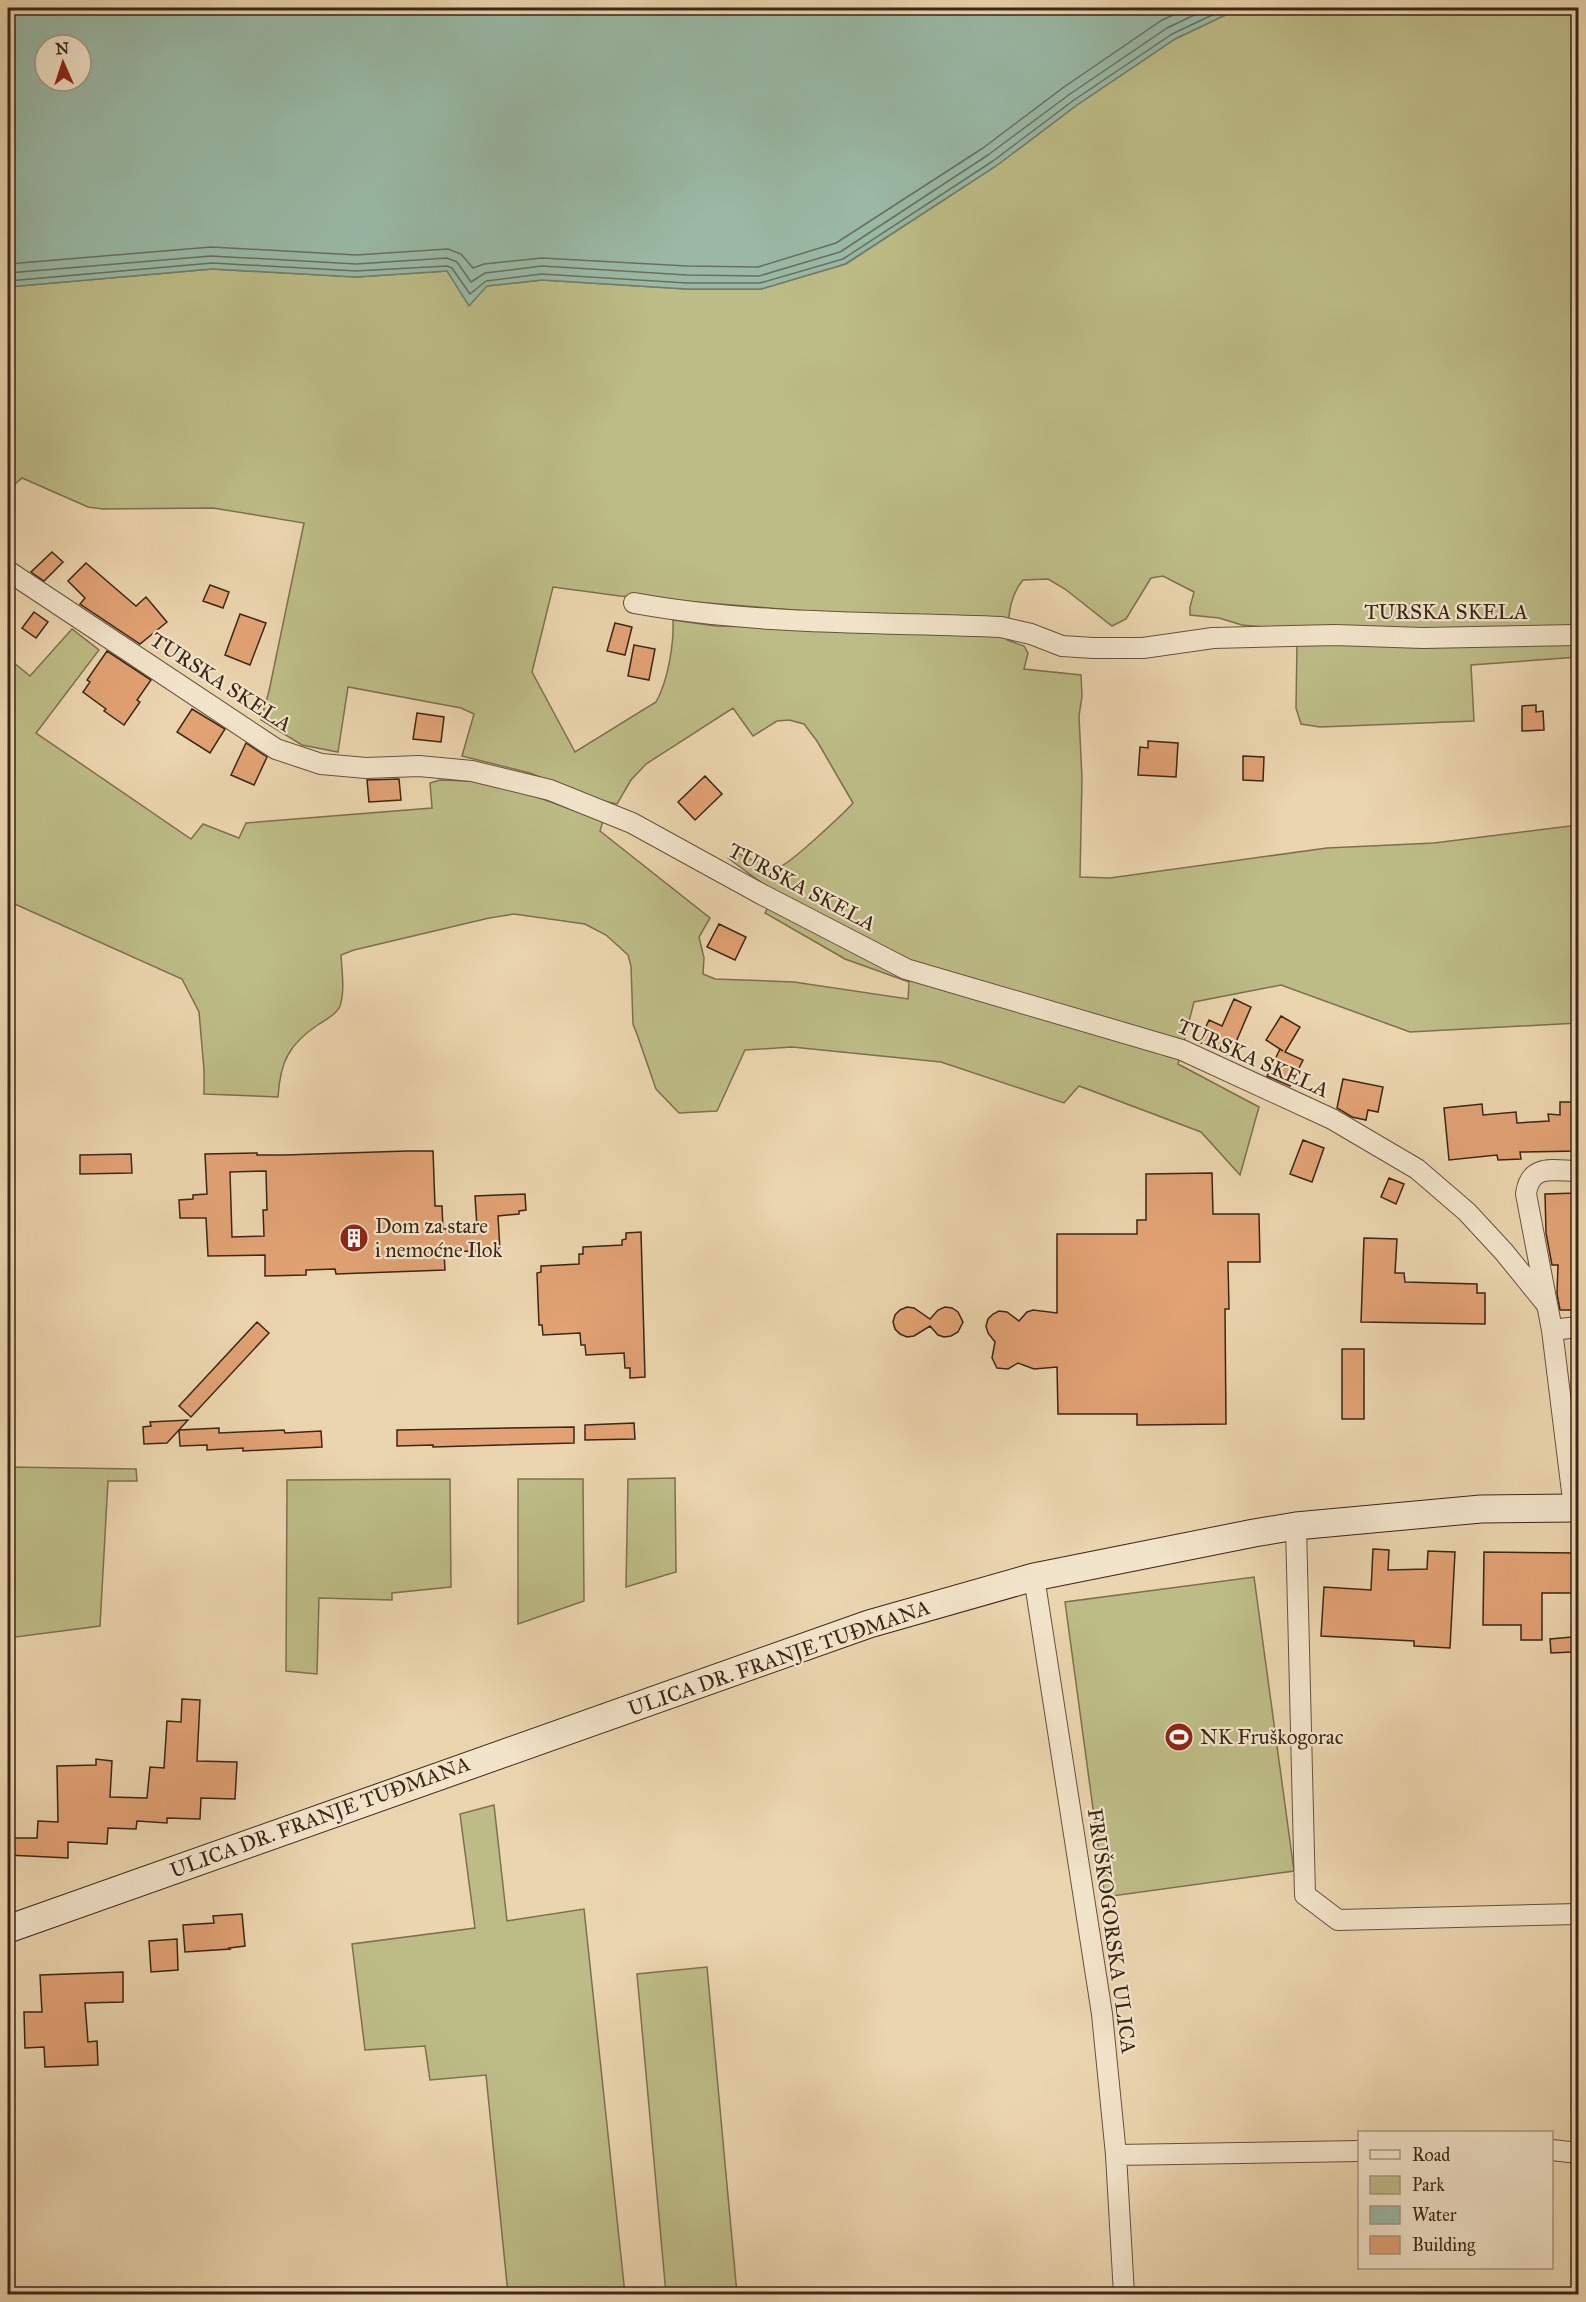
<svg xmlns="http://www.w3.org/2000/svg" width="1586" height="2302" font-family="'IM FELL Great Primer',serif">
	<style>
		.green { fill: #bdbc86; stroke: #7c714e; stroke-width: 1.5; fill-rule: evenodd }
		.water { fill: #99b9a6; stroke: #737e6d; stroke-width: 1.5; fill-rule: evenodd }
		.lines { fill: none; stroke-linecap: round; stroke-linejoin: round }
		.shore { stroke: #6a705e; stroke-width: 1.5 }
		.building { fill: #e2a274; stroke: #3b2617; stroke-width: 1.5; fill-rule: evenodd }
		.street-casing { stroke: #67523d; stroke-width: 22 }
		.secondary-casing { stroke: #3b2617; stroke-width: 29 }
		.street { stroke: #f2e4ca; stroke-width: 20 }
		.secondary { stroke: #f2e4ca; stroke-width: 27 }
		.labels { text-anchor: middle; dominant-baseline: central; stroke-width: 4.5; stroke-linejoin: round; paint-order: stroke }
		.street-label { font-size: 21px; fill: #3b2617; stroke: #f2e4ca }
		.poi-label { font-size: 21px; fill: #3b2617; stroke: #f2e4ca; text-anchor: start }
	</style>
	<rect width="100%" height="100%" fill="#ebd5ae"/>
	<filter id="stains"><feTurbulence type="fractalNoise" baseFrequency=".00333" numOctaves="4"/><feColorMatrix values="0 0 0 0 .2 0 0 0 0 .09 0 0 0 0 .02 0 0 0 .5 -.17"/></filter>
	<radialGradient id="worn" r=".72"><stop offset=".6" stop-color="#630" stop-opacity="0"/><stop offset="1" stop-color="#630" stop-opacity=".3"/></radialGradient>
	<!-- green -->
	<path class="green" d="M1240 8H1578V657L1471 665 1474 721 1320 727 1301 724 1296 708 1297 641 1284 629 1242 625 1219 618 1190 615V607L1194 592 1163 576 1151 578 1126 619 1112 626 1065 589 1048 579 1023 580C1008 598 1009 618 1007 640L1024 646 1028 653 1024 669 1081 675 1082 696 1079 716 1082 778 1080 877 1110 878 1327 848 1434 843 1578 825V1023L1410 1032 1281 985 1194 1002 1178 1064 1259 1107 1240 1175 1201 1132 1079 1086 1064 1103 941 1062 792 1047 745 1050 717 1111 679 1113 656 1089 638 1037 633 1024 631 966 628 955 606 935 585 924 514 914 489 918 354 950 341 955C342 972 345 991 340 1006 337 1014 326 1020 319 1024 289 1044 280 1062 278 1097L204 1094V1070L199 1012 182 979 8 901V658L30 676 72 629 99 650 36 733 191 839 203 824 239 838 246 823 432 808 430 783 440 780 496 782 603 821 600 831 710 918 699 937 704 958 703 974 715 979 794 982 908 999 909 982 845 959 765 913 775 893 728 858 734 852C747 856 765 869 779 867 789 865 844 813 853 803L817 741 804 724 789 720 777 721 753 736 733 708 646 764 631 780 617 804 594 799 530 773 462 756 474 714 461 708 348 687 338 752 302 745 261 720 269 691 304 523 213 508 103 509 88 507 22 478 8 490V287L212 269 356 277 447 271 487 286 542 280 687 289H761L846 264 996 166 1077 105 1175 39ZM553 587 620 596 806 611 817 628 716 626 673 620C674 644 668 681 656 702L575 752 532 672Z
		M8 1467 136 1469 137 1481H108L100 1626 8 1638Z
		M675 1478 676 1572 626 1587 628 1479Z
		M450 1479 451 1587 392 1593V1600L319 1598 317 1674 286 1671 287 1480Z
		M518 1479H583L584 1601 518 1624Z
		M1254 1577 1294 1871 1105 1897 1065 1602Z
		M494 1805 507 1921 584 1909 625 2294H508L486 2075 430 2080 425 2046 365 2050 352 1944 475 1928 460 1814Z
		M707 1967 737 2294H666L637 1974Z"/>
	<!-- water -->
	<path class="water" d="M8 8H1240L1175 39 1077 105 996 166 845 264 761 289H687L542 280 487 286 469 306 447 271 356 277 212 269 8 287ZM45 45H81V81H45Z"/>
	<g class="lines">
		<!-- shore -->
		<path class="shore" d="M8 264 211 247 356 255 448 249 461 254 473 268 484 264 542 258 687 266 758 267 836 243 983 148 1064 87 1162 20 1189 8
			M8 273 211 256 356 264 447 258 457 262 471 282 485 273 542 266 687 275 759 276 840 252 988 155 1070 94 1167 28 1209 8
			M8 281 212 263 356 271 447 266 452 268 470 294 486 281 541 274 687 283H760L843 259 993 161 1074 100 1172 34 1227 8"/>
	</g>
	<!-- building -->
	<path class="building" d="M52 552 63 562 44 581 31 572Z
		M86 563 136 606 146 597 167 622 140 644 80 604 85 598 68 581Z
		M210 585 229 592 223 608 203 601Z
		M34 612 48 622 36 638 22 628Z
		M240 614 266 623 250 665 225 655Z
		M615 623 632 627 625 655 607 651Z
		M634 645 655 649 649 680 628 676Z
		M107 651 151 680 137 700 140 702 124 725 104 711 106 709 83 692 90 682 87 680Z
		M1536 705V712L1543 711 1544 730 1522 731V706Z
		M192 709 225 729 210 753 177 732Z
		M417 713 444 717 441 742 413 739Z
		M1148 741 1178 743 1176 777 1138 775 1140 747 1148 748Z
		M246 743 267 757 254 785 231 775Z
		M1243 756 1264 757 1263 781 1243 780Z
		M705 776 722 794 695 820 678 802Z
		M399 779 401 800 369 802 367 780Z
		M719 924 746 937 735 960 707 947Z
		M1234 999 1251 1007 1230 1056 1199 1042 1209 1020 1222 1026Z
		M1281 1016 1300 1027 1285 1052 1303 1060 1290 1086 1267 1076 1280 1049 1283 1051 1266 1040Z
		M1343 1079 1383 1087 1378 1112 1368 1110 1366 1120 1352 1117 1337 1108Z
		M1560 1102H1578V1151L1520 1152 1521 1159 1498 1160 1497 1155 1449 1160 1444 1108 1482 1104 1483 1115 1516 1112 1517 1123 1549 1121 1548 1114 1560 1115Z
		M1303 1140 1324 1148 1312 1182 1290 1174Z
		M407 1151H433L435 1206H442L443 1229 477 1227 475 1196 525 1194 526 1210 519 1211V1214L498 1216 500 1250 444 1252 445 1270 336 1274 335 1269 306 1270V1275L265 1276V1255L208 1256 206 1218H180L179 1200 193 1199V1195L207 1194 205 1154 257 1153V1155H285ZM266 1171 267 1210H263L264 1236 232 1237 230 1172Z
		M131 1154 132 1173 80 1174V1155Z
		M1212 1173 1213 1214H1259L1260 1262H1228L1229 1309H1225L1226 1424 1137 1425V1414H1058L1057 1367 1034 1369 1018 1363 1008 1369 997 1368 992 1358 995 1342 988 1333 986 1326 988 1319 993 1314 999 1311 1007 1312 1019 1321 1027 1312 1033 1310 1057 1313V1234H1137V1220H1146V1174Z
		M1389 1178 1404 1184 1396 1204 1381 1197Z
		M1578 1193V1310H1560L1557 1294 1558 1265H1552L1546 1233 1545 1194Z
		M641 1232 645 1377 630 1378V1368H625L624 1353 586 1355 585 1345H581L580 1333 543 1335 542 1325H539L537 1273 541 1272V1266L579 1264V1254H583V1247L622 1245V1240L626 1239V1233Z
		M1364 1238 1397 1239 1395 1273H1404L1405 1282 1477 1284V1293H1485V1324L1361 1322Z
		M907 1307 914 1308 930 1319 938 1310 945 1307 952 1308 958 1312 963 1322 958 1332 951 1336 944 1337 938 1335 930 1326 914 1336 907 1337 900 1334 895 1329 893 1322 895 1315 900 1310Z
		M257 1322 269 1333 191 1417 179 1406Z
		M1342 1349H1364V1419H1342Z
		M188 1420 167 1443 144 1444 143 1427 151 1426 150 1422Z
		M634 1423 635 1439 585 1440V1425Z
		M574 1427V1443L433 1447V1445L397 1446V1430Z
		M219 1428V1433L284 1430 285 1433 321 1431 322 1447 243 1451V1448L207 1450V1445L180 1446 179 1430Z
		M1373 1549 1389 1550 1388 1570 1427 1569 1428 1551 1455 1552 1450 1648 1414 1646V1641L1321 1636 1324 1587 1371 1590Z
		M1484 1552 1578 1553V1593H1542V1640H1521V1625H1483Z
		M1572 1637V1652L1551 1653 1550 1639Z
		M182 1699 200 1700 197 1761 237 1762 235 1799 201 1798 200 1819 167 1818V1823L137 1821 136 1829 108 1828 107 1844 68 1842V1858L8 1855V1838H37L38 1821 58 1822 57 1766 96 1765V1759L112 1761 110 1797 147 1798 150 1767 164 1768 167 1721 181 1722Z
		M242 1914 245 1946 229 1948 230 1949 185 1952 183 1925 214 1923 213 1916Z
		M177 1939 178 1970 151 1972 149 1941Z
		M123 1972V2002L85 2003 88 2042 97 2041 98 2065 45 2067 44 2047 25 2048 24 2012H42L40 1975Z"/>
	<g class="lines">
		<!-- street casing -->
		<g class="street-casing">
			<path id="street" d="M8 571 276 749 321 764 366 768 419 766 472 771 550 790 632 823 763 895 906 969 1182 1050 1332 1119 1417 1169 1467 1212 1504 1252 1547 1305
				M634 603C754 625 879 622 1001 627L1031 634 1062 646 1093 648H1143L1213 638 1335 635 1423 638 1578 635
				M1552 1330 1578 1327
				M1574 1508 1552 1330 1526 1194C1530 1163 1554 1171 1578 1171
				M1296 1526 1305 1895 1338 1920 1578 1914
				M1034 1577 1102 2014 1116 2155 1124 2294
				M1552 2150 1578 2153
				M1116 2155 1360 2151"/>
		</g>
		<!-- secondary casing -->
		<g class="secondary-casing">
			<path id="secondary" d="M8 1929 869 1624 1034 1577 1254 1533 1296 1526 1481 1509 1578 1508"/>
		</g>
		<!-- street -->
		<use href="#street" class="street"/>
		<!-- secondary -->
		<use href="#secondary" class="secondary"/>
	</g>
	<!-- icons -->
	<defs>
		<g id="building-disc" transform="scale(1.5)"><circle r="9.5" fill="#8f2418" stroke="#f2e4ca"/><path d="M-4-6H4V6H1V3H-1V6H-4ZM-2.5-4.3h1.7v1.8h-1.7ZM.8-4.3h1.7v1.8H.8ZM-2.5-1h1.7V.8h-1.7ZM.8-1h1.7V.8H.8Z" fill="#fff"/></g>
		<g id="stadium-disc" transform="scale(1.5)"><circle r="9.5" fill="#8f2418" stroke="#f2e4ca"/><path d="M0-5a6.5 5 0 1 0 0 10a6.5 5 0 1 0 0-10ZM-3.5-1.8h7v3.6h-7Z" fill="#fff"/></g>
	</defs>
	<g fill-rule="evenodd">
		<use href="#building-disc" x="354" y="1238"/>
		<use href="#stadium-disc" x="1179" y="1737"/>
	</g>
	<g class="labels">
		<!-- street labels -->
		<g class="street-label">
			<text x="1446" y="612">TURSKA SKELA</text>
			<text transform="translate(221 682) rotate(33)">TURSKA SKELA</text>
			<text transform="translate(802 887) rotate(28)">TURSKA SKELA</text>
			<text transform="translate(1253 1058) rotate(24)">TURSKA SKELA</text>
			<text transform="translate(779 1658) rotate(-19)">ULICA DR. FRANJE TUĐMANA</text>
			<text transform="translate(320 1817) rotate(-20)">ULICA DR. FRANJE TUĐMANA</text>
			<text transform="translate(1112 1931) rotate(82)">FRUŠKOGORSKA ULICA</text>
		</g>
		<!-- poi labels -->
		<g class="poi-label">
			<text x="375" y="1226">Dom za stare<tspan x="375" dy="24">i nemoćne Ilok</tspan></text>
			<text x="1200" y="1737">NK Fruškogorac</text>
		</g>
	</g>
	<!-- margin -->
	<rect width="1586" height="2302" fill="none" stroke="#ebd5ae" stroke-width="30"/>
	<rect x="9" y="9" width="1568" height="2284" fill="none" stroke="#3b2617" stroke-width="3"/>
	<rect x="15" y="15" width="1556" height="2272" fill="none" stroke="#3b2617" stroke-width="1.5"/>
	<!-- legend -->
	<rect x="1358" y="2131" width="195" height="138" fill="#f2e4ca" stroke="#a99882" stroke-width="1.5"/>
	<rect x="1370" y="2150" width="30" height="9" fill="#f2e4ca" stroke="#a99882" stroke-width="1.5"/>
	<text x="1412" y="2161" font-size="18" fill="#3b2617">Road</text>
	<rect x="1370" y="2176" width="30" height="18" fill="#bdbc86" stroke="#a99882" stroke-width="1.5"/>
	<text x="1412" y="2191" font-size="18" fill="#3b2617">Park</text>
	<rect x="1370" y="2206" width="30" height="18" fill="#99b9a6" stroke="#a99882" stroke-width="1.5"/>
	<text x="1412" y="2221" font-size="18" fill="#3b2617">Water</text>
	<rect x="1370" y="2236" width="30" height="18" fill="#e2a274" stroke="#a99882" stroke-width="1.5"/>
	<text x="1412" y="2251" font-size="18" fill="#3b2617">Building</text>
	<!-- north arrow -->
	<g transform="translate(63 63) rotate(357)"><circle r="28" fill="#f2e4ca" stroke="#a99882" stroke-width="1.5"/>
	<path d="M0-4.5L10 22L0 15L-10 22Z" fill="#8f2418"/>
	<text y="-9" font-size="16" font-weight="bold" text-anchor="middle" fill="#3b2617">N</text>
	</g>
	<rect width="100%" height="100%" filter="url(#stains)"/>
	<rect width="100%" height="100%" fill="url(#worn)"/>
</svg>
